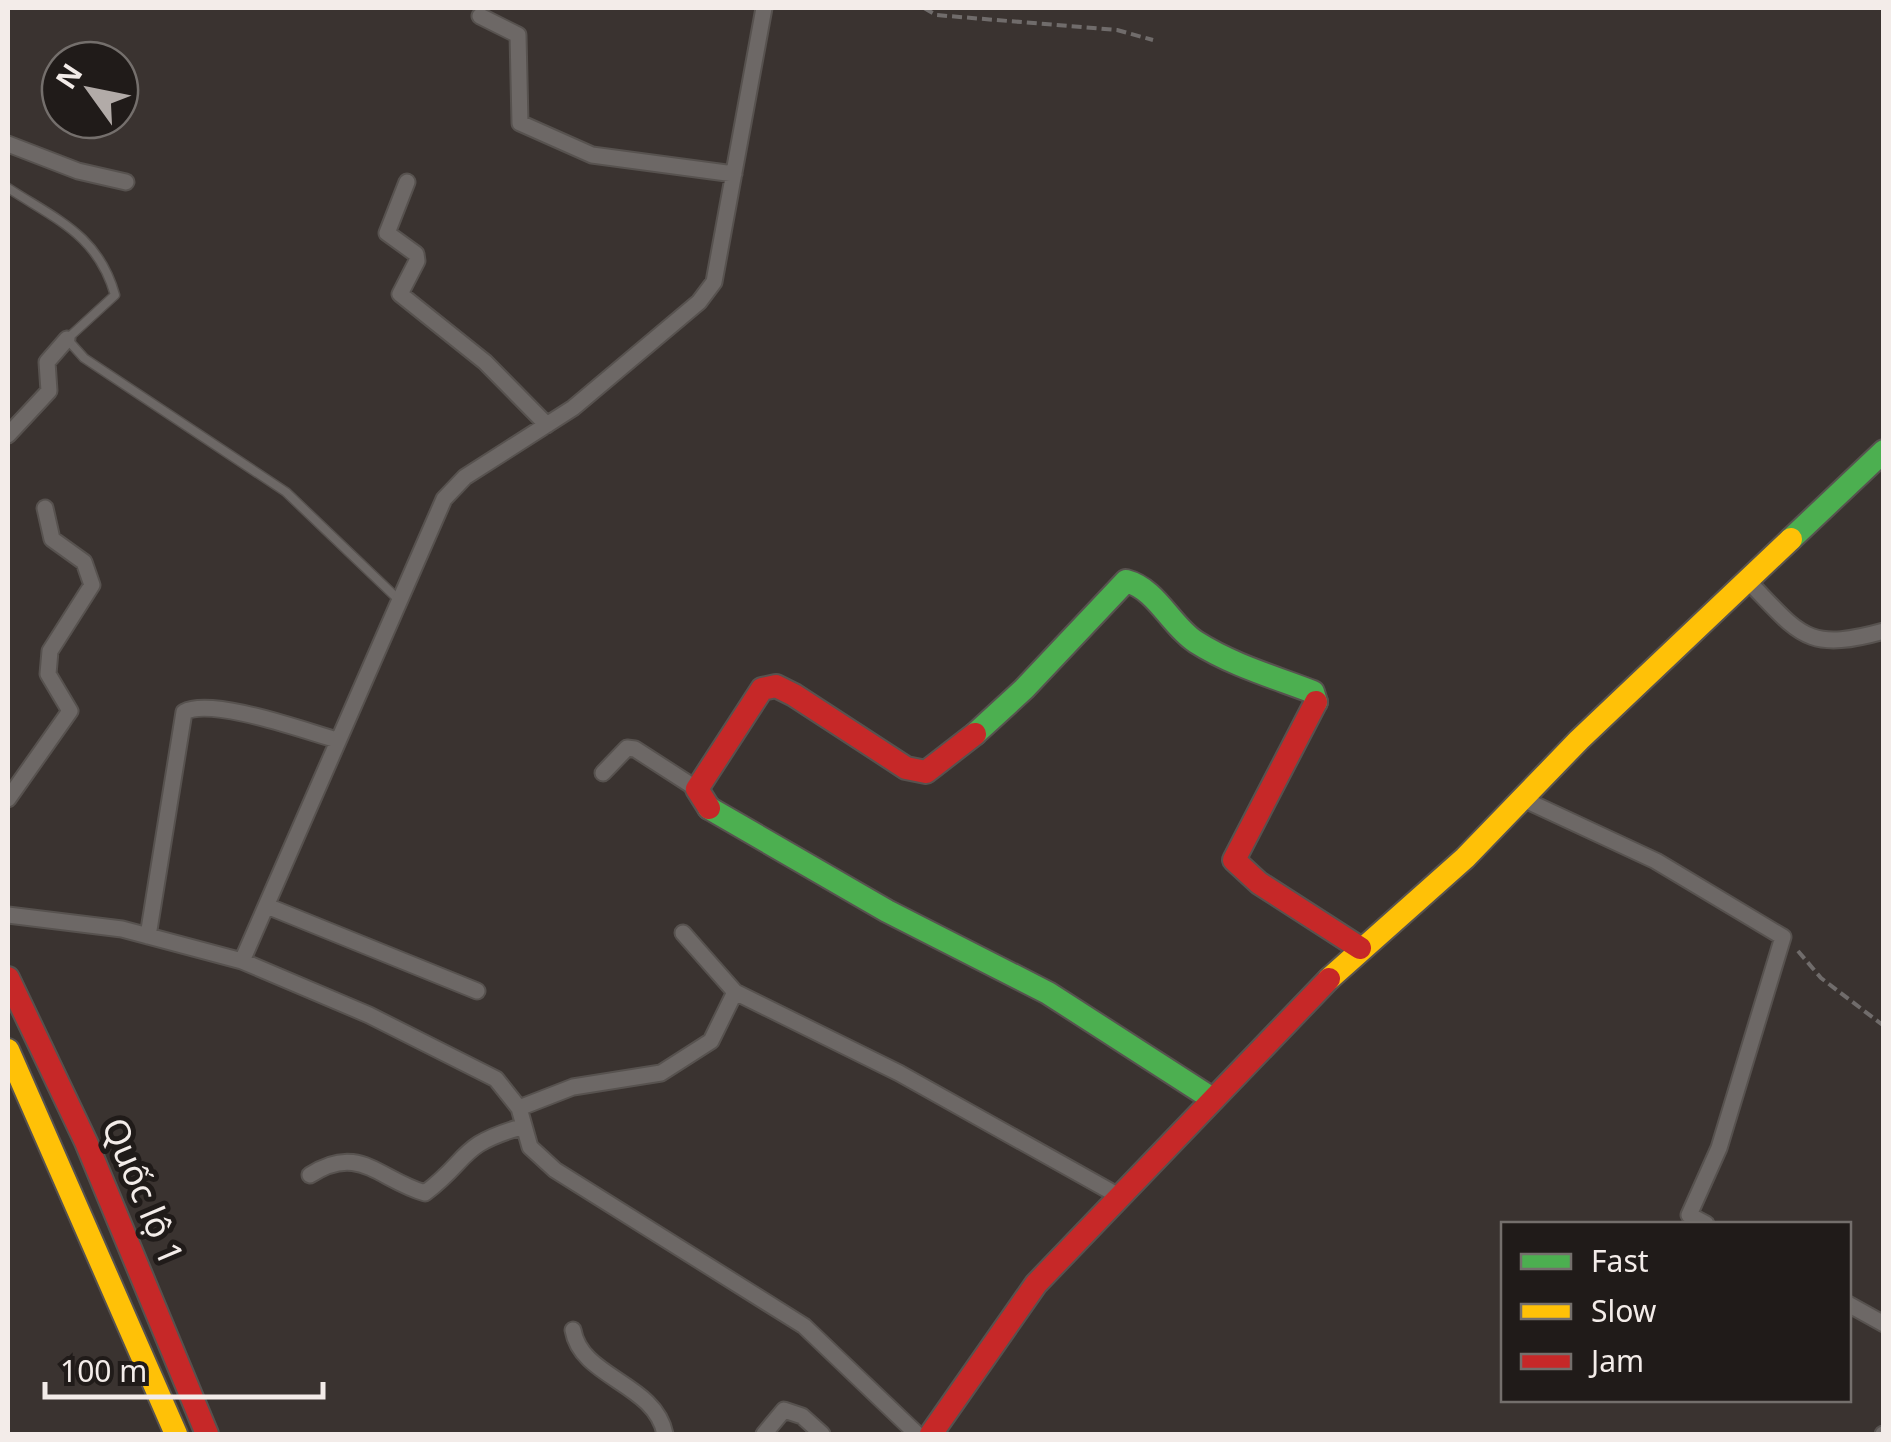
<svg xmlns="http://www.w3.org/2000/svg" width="1891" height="1442" font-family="'Noto Sans',sans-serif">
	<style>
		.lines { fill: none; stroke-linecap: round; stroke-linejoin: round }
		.lane-casing { stroke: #57524f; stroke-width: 11 }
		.street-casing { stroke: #57524f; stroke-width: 19 }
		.fast-casing { stroke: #57524f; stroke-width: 26 }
		.slow-casing { stroke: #57524f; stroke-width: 26 }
		.jam-casing { stroke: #57524f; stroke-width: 26 }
		.path { stroke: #706c6b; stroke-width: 4; stroke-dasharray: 10 5; stroke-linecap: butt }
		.lane { stroke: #6d6866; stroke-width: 8 }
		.street { stroke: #6d6866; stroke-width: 15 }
		.fast { stroke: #4caf50; stroke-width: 22 }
		.slow { stroke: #ffc107; stroke-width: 22 }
		.jam { stroke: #c62828; stroke-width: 22 }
		.labels { text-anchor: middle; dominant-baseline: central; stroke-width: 10; stroke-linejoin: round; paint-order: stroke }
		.street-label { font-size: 35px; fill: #f3ece9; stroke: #201b19 }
	</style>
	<rect width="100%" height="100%" fill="#3a3330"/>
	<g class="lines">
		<!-- lane casing -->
		<g class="lane-casing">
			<path id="lane" d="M8 188C57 220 98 235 115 295L67 339 84 358 286 492 400 601"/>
		</g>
		<!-- street casing -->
		<g class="street-casing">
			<path id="street" d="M480 16 518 35 520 123 592 155 734 174
				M8 144 78 171 126 182
				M407 182 387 233 416 254 417 261 400 294 485 362 547 425
				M8 435 49 391 47 362 67 339
				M1747 580C1800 634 1805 653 1884 631
				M603 773 627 748 635 749 697 789
				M8 799 70 711 48 674 50 651 92 585 84 562 52 539 45 508
				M1523 799 1656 861 1783 937 1719 1148 1689 1215 1706 1224
				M267 906 477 991
				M8 915 122 929 242 961 369 1015 496 1079 519 1108 530 1147 555 1170 804 1326 917 1434
				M148 936 184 712C212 697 305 731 337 740
				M242 961 444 499 465 477 573 408 699 302 714 282 764 8
				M735 992 899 1073 1117 1195
				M519 1108 573 1087 661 1073 711 1041 735 992 683 933
				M310 1175C359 1143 378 1179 425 1193 470 1159 458 1145 521 1127
				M1848 1304 1884 1324
				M573 1330C581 1378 655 1383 665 1434
				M764 1434 784 1410 802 1416 822 1434
				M1883 1434H1884"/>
		</g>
		<!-- fast casing -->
		<g class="fast-casing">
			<path id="fast" d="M1791 539 1884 451
				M975 734 1024 689 1126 581C1157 589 1170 625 1196 642 1232 665 1274 677 1313 692L1316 702
				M709 808 887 911 1048 993 1211 1098"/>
		</g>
		<!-- slow casing -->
		<g class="slow-casing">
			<path id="slow" d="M1329 979 1465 858 1579 740 1791 539
				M8 1050 176 1434"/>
		</g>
		<!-- jam casing -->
		<g class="jam-casing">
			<path id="jam" d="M1316 702 1234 860 1259 883 1360 948
				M709 808 697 789 762 689 776 686 794 695 906 768 926 772 975 734
				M8 978 86 1142 207 1434
				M931 1434 1036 1284 1329 979"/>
		</g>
		<!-- path -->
		<path class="path" d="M924 8 936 15 1117 30 1153 40
			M1798 951 1821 978 1884 1026"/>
		<!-- lane -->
		<use href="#lane" class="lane"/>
		<!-- street -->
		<use href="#street" class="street"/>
		<!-- fast -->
		<use href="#fast" class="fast"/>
		<!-- slow -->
		<use href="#slow" class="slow"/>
		<!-- jam -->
		<use href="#jam" class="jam"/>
	</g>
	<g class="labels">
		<!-- street labels -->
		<g class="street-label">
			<text transform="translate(144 1191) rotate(67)">Quốc lộ 1</text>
		</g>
	</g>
	<!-- border -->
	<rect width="1891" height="1442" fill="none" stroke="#f3ece9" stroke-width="20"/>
	<!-- legend -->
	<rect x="1501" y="1222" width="350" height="180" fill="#201b19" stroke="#746f6c" stroke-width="2.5"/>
	<rect x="1521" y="1254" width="50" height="15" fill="#4caf50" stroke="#746f6c" stroke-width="2.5"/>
	<text x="1591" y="1272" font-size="30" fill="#f3ece9">Fast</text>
	<rect x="1521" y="1304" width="50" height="15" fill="#ffc107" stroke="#746f6c" stroke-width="2.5"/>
	<text x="1591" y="1322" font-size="30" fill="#f3ece9">Slow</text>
	<rect x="1521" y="1354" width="50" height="15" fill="#c62828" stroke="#746f6c" stroke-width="2.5"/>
	<text x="1591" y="1372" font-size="30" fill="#f3ece9">Jam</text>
	<!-- north arrow -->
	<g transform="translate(90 90) rotate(303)"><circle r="48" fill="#201b19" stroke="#746f6c" stroke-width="2.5"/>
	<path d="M0-8L18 38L0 25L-18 38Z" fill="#b2aba8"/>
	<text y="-15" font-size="28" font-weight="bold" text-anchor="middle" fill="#f3ece9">N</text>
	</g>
	<!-- scale -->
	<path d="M45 1382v15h278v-15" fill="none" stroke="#f3ece9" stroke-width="5"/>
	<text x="60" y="1382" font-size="30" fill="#f3ece9" stroke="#201b19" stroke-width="8" paint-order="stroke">100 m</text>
</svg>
